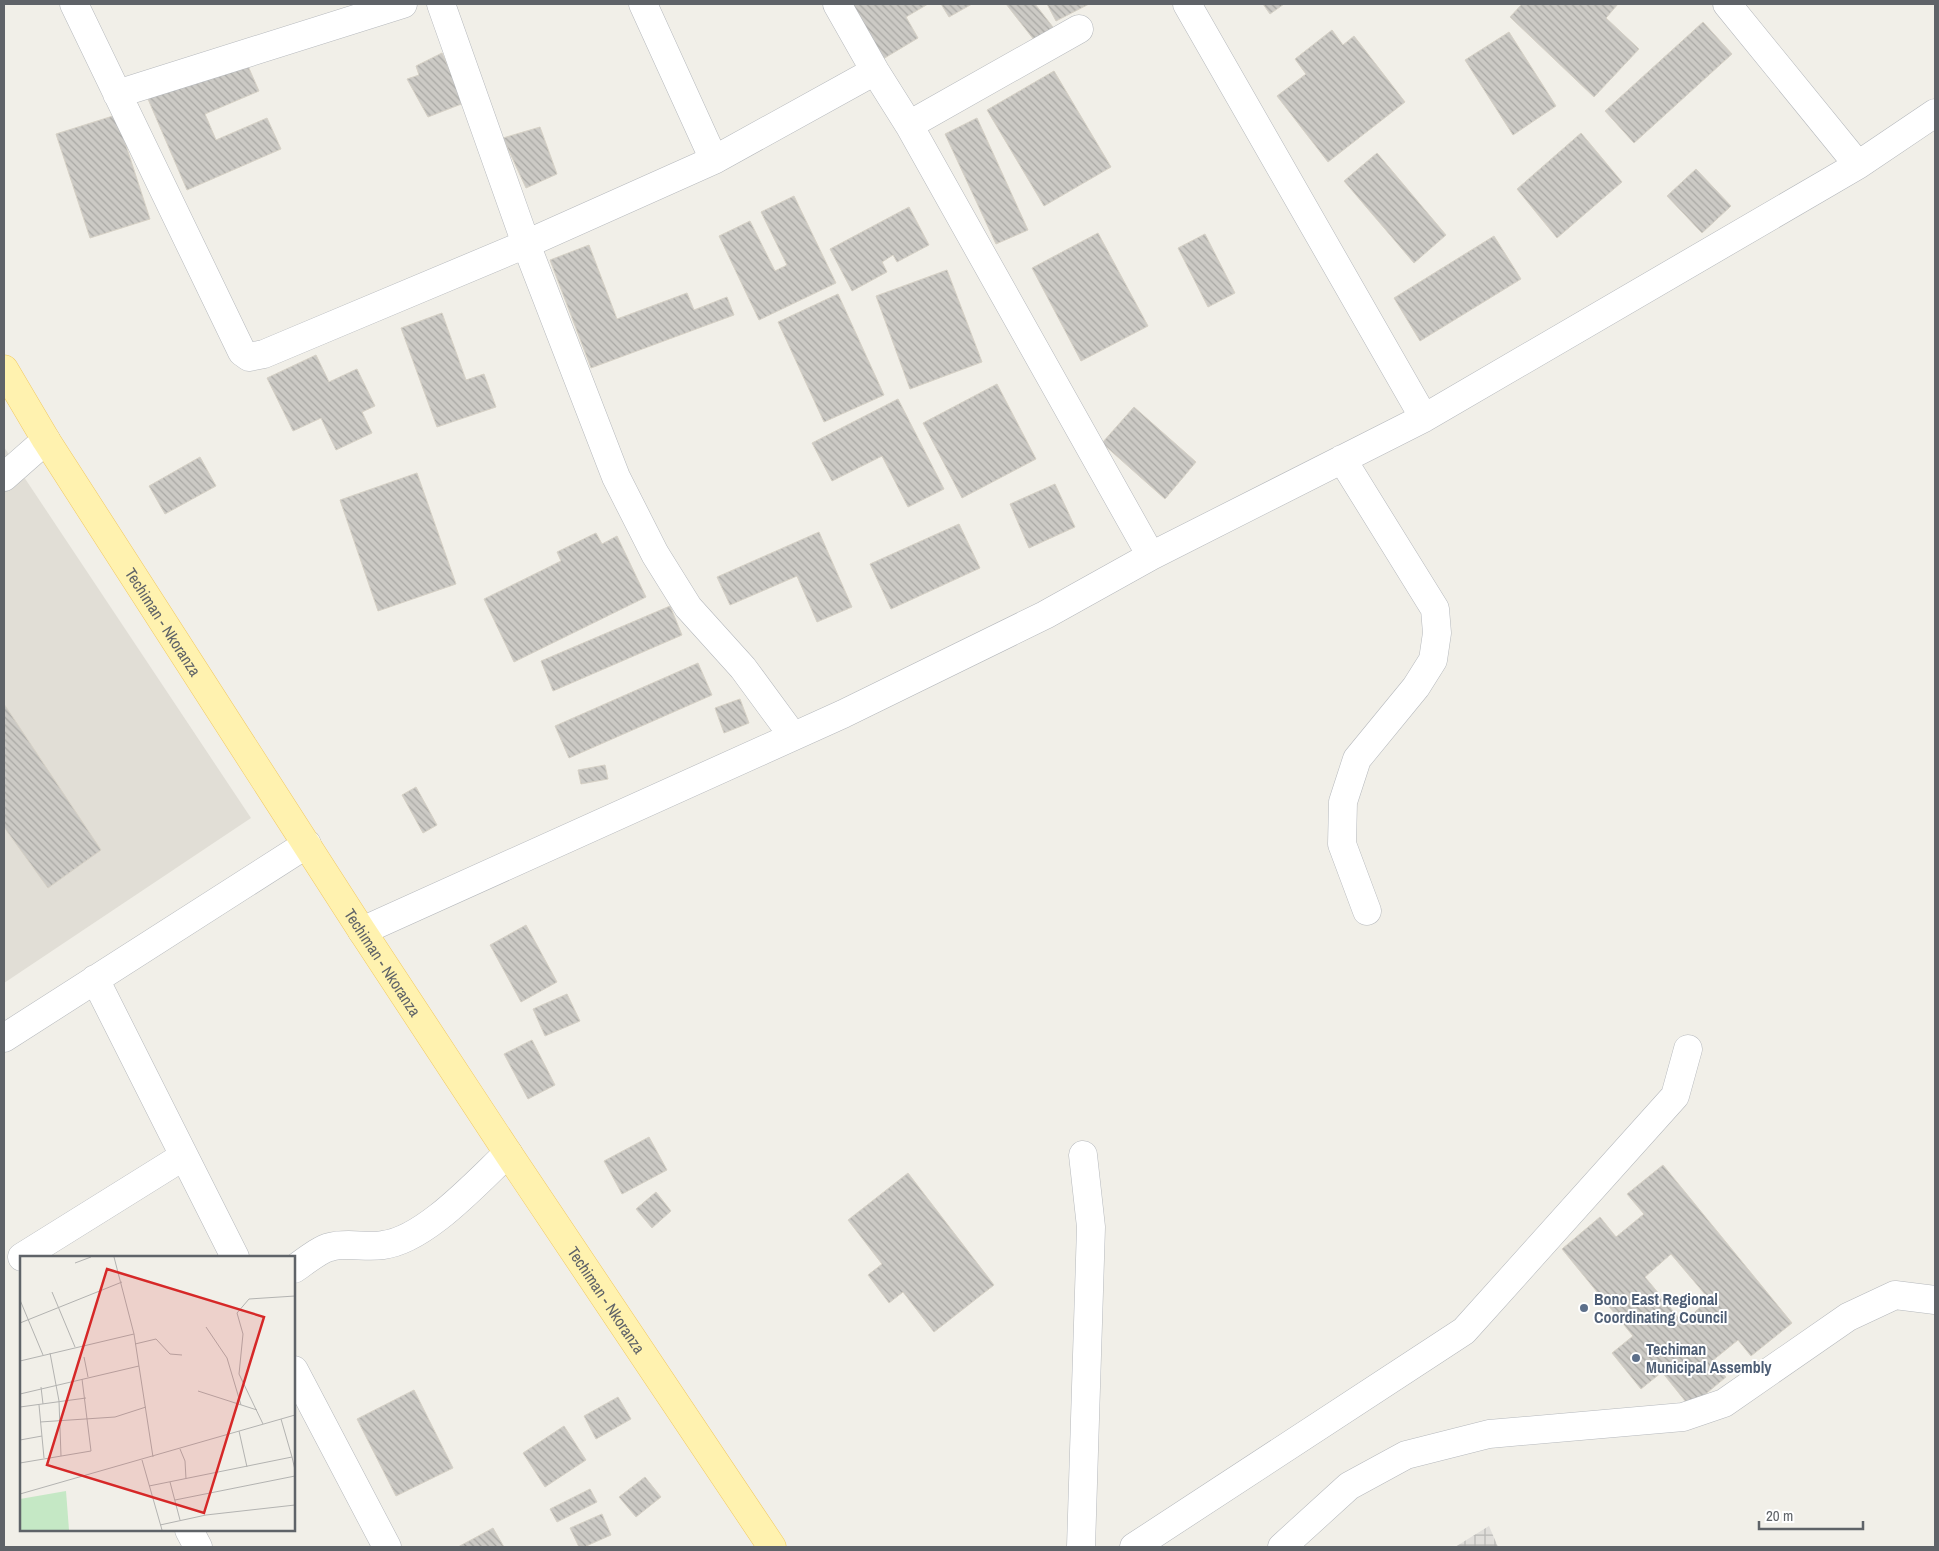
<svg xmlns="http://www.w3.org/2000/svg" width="1939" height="1551" font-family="'Archivo Narrow',sans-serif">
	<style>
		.industrial { fill: url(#industrial-grid) }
		.education { fill: #e1ded6 }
		.building { fill: url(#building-back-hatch); stroke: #d6d1c6; fill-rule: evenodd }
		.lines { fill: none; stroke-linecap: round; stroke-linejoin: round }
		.minor-casing { stroke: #b5b8bc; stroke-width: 29 }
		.major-casing { stroke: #f2c960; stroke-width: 29 }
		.minor { stroke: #fff; stroke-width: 28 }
		.major { stroke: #fff2af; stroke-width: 28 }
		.service-dot { fill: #5c6f8a; stroke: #fff; stroke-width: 2 }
		.labels { text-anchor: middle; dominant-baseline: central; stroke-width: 4; stroke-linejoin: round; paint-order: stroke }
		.street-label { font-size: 16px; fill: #5f6368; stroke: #fff }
		.service-label { font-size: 16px; font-weight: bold; fill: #4e5e75; stroke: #fff; text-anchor: start }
		.inset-road { fill: none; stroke: #b3b3b1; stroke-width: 1 }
		.view { fill: #d62828; fill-opacity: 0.15; stroke: #d62828; stroke-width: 2.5 }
		.inset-edge { fill: none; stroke: #5f6368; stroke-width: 2.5 }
	</style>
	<defs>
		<pattern id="industrial-grid" width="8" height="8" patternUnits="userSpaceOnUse" patternTransform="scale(1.25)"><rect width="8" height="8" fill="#e0deda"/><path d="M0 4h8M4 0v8" fill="none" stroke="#b9b8b5"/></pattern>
		<pattern id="building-back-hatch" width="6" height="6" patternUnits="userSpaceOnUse" patternTransform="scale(1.25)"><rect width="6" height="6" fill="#cccac5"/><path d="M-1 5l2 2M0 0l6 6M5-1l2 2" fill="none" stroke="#a9a8a4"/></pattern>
	</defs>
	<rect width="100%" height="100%" fill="#f1efe8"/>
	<!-- industrial -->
	<path class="industrial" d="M1489 1526 1498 1547H1455Z"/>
	<!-- education -->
	<path class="education" d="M4 447 251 818 4 983Z"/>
	<!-- building -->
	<path class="building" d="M851 4H928L906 17 918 38 883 59Z
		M941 4H972L949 17Z
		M1006 4H1035L1056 31 1038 45Z
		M1047 4H1089L1056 21Z
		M1263 4H1284L1270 14Z
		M1522 4H1618L1606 18 1639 49 1594 97 1510 17Z
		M1703 22 1732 54 1634 143 1605 111Z
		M1332 30 1343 45 1354 36 1405 102 1328 162 1277 96 1306 74 1295 59Z
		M1509 32 1556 106 1513 135 1465 60Z
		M442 53 464 103 428 117 407 79 419 75 416 66Z
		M244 57 259 91 205 114 216 140 267 118 281 149 187 190 148 99Z
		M1054 71 1111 167 1044 206 987 110Z
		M116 115 150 219 90 238 56 134Z
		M977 118 1028 230 996 244 945 134Z
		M540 127 557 174 526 188 503 138Z
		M1581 133 1622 182 1557 238 1517 189Z
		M1377 153 1446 235 1414 263 1344 181Z
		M1696 169 1731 206 1702 233 1667 196Z
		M794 196 836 283 759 320 719 236 750 221 775 271 787 265 761 212Z
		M909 207 929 245 897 262 893 255 882 262 887 272 852 291 830 249Z
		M1098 233 1148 326 1081 361 1032 268Z
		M1205 234 1235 293 1208 307 1178 248Z
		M1494 236 1521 279 1420 341 1394 298Z
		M589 245 617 319 687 293 694 310 727 297 734 315 591 368 550 260Z
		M947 270 982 362 910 389 876 296Z
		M838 294 884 395 824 422 778 322Z
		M442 313 466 380 484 374 496 407 437 427 401 328Z
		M316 355 329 382 357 369 375 406 362 412 372 433 336 450 321 418 293 431 267 378Z
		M997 384 1036 459 962 498 923 423Z
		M898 399 944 489 908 507 882 456 832 481 812 443Z
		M1134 407 1196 462 1165 499 1102 443Z
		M200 457 216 486 165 514 149 486Z
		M417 473 456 584 378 611 340 500Z
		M1055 484 1075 527 1029 548 1010 504Z
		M959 524 980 568 891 609 870 564Z
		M819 532 852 607 817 622 797 576 730 605 717 577Z
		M596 533 602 544 617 536 646 597 514 662 484 599 561 561 557 552Z
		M670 606 682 635 553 691 541 661Z
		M698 663 712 695 569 758 555 726Z
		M740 699 749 723 724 733 715 708Z
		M4 704 101 850 48 888 4 827Z
		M605 765 608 779 581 784 578 770Z
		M416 787 437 825 423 833 402 795Z
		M526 925 557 982 521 1002 490 945Z
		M567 994 580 1021 545 1036 533 1009Z
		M532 1040 555 1085 528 1099 504 1054Z
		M649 1137 667 1170 622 1194 604 1161Z
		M1663 1165 1792 1323 1751 1356 1738 1340 1712 1361 1726 1377 1690 1407 1662 1372 1641 1389 1612 1353 1633 1336 1562 1249 1600 1217 1616 1237 1644 1214 1627 1194ZM1671 1254 1709 1299 1683 1323 1645 1277Z
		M908 1173 994 1285 934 1332 903 1292 889 1303 868 1275 882 1264 848 1220Z
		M656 1192 671 1211 652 1228 636 1209Z
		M414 1390 453 1468 396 1496 357 1419Z
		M618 1397 631 1419 596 1439 584 1416Z
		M564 1426 586 1460 545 1487 523 1453Z
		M645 1477 661 1497 636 1517 619 1497Z
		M590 1489 597 1502 557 1522 550 1509Z
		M602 1514 611 1535 584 1547H579L570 1528Z
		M493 1528 504 1547H458Z"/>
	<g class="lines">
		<!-- minor casing -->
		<g class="minor-casing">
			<path id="minor" d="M74 4 242 352 249 357 264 354 526 244 714 160 875 71
				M441 4 526 244 616 477 655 554 688 607 743 668 793 736
				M643 4 714 160
				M837 4 875 71 909 125 1151 556
				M1187 4 1424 418 1858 165 1935 113
				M1727 4 1858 165
				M117 94 403 4
				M909 125 1079 29
				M1342 459 1435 609 1437 633 1433 660 1416 687 1357 759 1343 802 1342 844 1367 911
				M4 477 46 440
				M362 931 843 714 1045 615 1151 556 1424 418
				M95 979 235 1257
				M4 1038 307 844
				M22 1257 184 1156
				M294 1269C303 1263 320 1249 330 1247 347 1242 366 1248 383 1245 425 1240 477 1182 508 1153
				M294 1370 387 1547
				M189 1530 198 1547
				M1081 1547 1091 1227 1083 1155
				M1134 1547 1464 1331 1675 1096 1688 1049
				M1282 1547 1349 1486 1406 1455 1489 1434 1683 1417 1724 1403 1848 1317 1895 1295 1935 1300"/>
		</g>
		<!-- major casing -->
		<g class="major-casing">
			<g id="major">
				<path id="s1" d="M4 369 46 440 362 931 508 1153 772 1547"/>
			</g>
		</g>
		<!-- minor -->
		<use href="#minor" class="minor"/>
		<!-- major -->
		<use href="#major" class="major"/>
	</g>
	<!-- markers -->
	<g class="service-dot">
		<circle cx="1584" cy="1308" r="5"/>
		<circle cx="1636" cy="1358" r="5"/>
	</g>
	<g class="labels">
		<!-- street labels -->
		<g class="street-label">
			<text stroke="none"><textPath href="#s1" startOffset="299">Techiman - Nkoranza</textPath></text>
			<text stroke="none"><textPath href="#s1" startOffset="704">Techiman - Nkoranza</textPath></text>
			<text stroke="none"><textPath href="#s1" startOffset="1109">Techiman - Nkoranza</textPath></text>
		</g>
		<!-- service labels -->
		<g class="service-label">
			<text x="1594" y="1299">Bono East Regional<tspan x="1594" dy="18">Coordinating Council</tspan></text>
			<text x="1646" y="1349">Techiman<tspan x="1646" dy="18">Municipal Assembly</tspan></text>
		</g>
	</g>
	<!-- overview -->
	<g transform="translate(20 1256)">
		<rect width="275" height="275" fill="#f1efe8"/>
		<path d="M46 235 49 274H0V243Z" fill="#c5e8c5"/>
		<path class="inset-road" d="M55 7 71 1M32 36 55 91M0 44 23 99M0 67 102 26M186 71 207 102 221 149M114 78 133 201M115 88 136 83 150 98 162 99M30 97 39 145 41 200M64 101 68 121M0 105 114 78 94 1M21 131 23 148M178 135 237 154M0 138 119 110M19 149 24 202M0 151 66 142M261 163 272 201M20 166 95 161 126 151M243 168 219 118 223 78 217 57 229 43 275 40M219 175 227 211M0 184 22 180M160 193 165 205 166 223M122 204 142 274M0 207 71 195 62 123M150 226 160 264M129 230 272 201 275 214M0 238 275 159M155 244 275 220M140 269 186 259 275 249"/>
		<path class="view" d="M87 13 244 61 184 257 27 209Z"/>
		<rect width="275" height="275" class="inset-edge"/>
	</g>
	<!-- border -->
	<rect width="1939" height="1551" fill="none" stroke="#5f6368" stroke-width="10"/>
	<!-- scale -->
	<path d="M1759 1521v8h104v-8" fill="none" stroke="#5f6368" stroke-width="2.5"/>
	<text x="1766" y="1521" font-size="15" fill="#5f6368" stroke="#ffffff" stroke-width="4" paint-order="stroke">20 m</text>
</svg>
